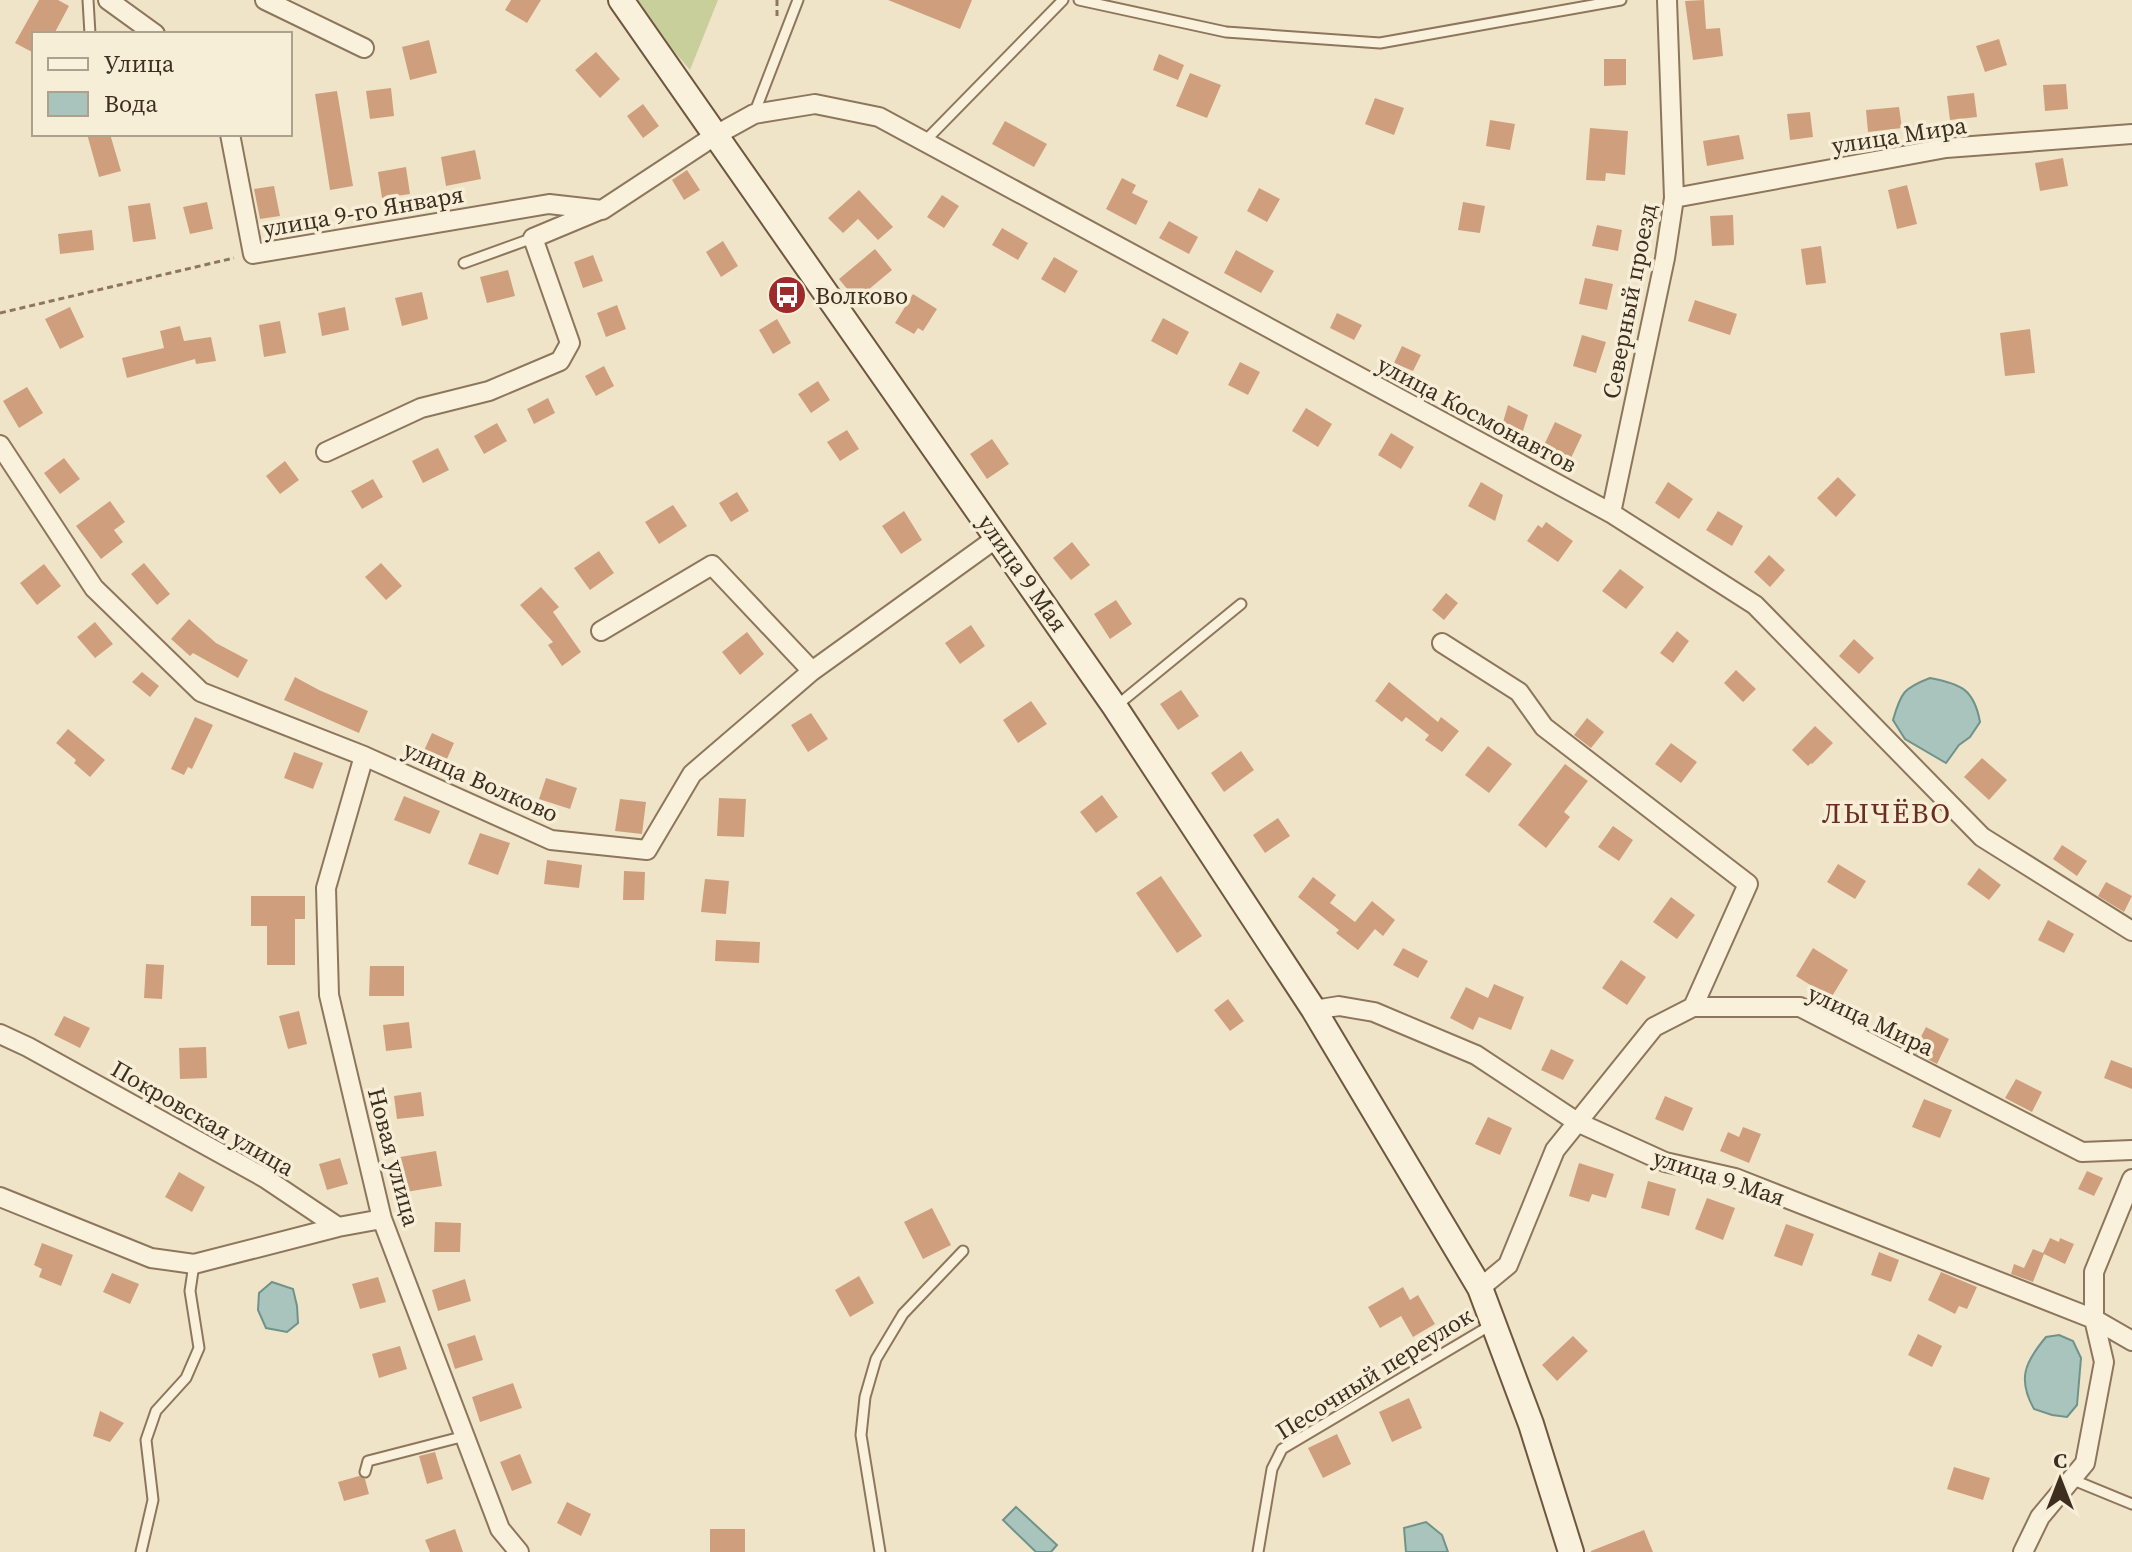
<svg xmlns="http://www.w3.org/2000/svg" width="2132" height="1552" font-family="'Source Serif 4',serif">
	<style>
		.green { fill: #c9cf9b }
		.water { fill: #a9c4bc; stroke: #6f938a; stroke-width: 2 }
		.building { fill: #cf9f7d }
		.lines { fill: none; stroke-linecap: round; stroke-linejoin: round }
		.lane-casing { stroke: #8d765c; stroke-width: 13 }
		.street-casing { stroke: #8d765c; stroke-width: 22 }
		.secondary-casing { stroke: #6f573f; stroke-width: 28 }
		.path { stroke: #8d765c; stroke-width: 3; stroke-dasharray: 6 4; stroke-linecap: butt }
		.lane { stroke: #faf1dc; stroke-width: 9 }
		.street { stroke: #faf1dc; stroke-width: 18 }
		.secondary { stroke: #faf1dc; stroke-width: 24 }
		.labels { text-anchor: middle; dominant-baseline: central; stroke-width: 7; stroke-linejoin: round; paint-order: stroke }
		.street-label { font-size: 24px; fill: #3d2e20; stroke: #f7eed8 }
		.poi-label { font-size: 24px; fill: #3d2e20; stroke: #f7eed8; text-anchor: start }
		.quarter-label { font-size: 28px; letter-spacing: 2px; fill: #6b2e1e; stroke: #f7eed8 }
	</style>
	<rect width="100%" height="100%" fill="#f0e4c8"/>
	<!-- green -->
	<path class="green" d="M630 0H718L690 70Z"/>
	<!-- water -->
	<path class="water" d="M1930 678C1961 684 1974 689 1980 722L1970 737 1959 745 1946 763 1905 739 1893 720C1901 692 1904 688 1930 678Z
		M272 1282 293 1289 297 1306 298 1323 287 1332 266 1328 258 1310 259 1293Z
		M2059 1335 2073 1341 2081 1358 2077 1405 2067 1417 2052 1415 2034 1409C2017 1379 2025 1362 2046 1337Z
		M1016 1507 1057 1545 1051 1552H1036L1003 1520Z
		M1426 1522 1442 1535 1448 1552H1406L1404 1528Z"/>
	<!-- building -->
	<path class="building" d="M39 0H58L69 6 54 34H34V53L15 43Z
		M511 0H541L527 23 505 10Z
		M888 0H972L960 29Z
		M1704 0 1706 29 1720 28 1723 56 1693 60 1685 1Z
		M1999 39 2007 65 1985 72 1976 46Z
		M429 40 437 73 410 80 402 47Z
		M596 52 620 79 600 98 575 70Z
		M1159 54 1184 65 1178 80 1153 70Z
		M1604 59H1626V85L1604 86Z
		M1190 73 1221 85 1207 118 1176 106Z
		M2066 84 2068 109 2045 111 2043 85Z
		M391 88 394 116 370 119 366 91Z
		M337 91 353 186 330 190 315 94Z
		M1974 93 1977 117 1950 120 1947 96Z
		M1375 98 1404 108 1394 135 1365 124Z
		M643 104 659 126 643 138 627 116Z
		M1899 107 1902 128 1868 132 1866 110Z
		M1810 112 1813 137 1790 140 1787 114Z
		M1490 120 1515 124 1510 150 1486 146Z
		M1005 121 1047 144 1034 167 992 144Z
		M1590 128 1628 131 1625 175 1606 173 1605 181 1586 180Z
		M87 134H110L121 171 99 177Z
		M1739 135 1744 159 1707 166 1703 141Z
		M475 150 481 179 446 186 441 157Z
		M2063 158 2068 186 2040 191 2035 163Z
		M406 167 410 194 382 198 378 172Z
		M687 170 700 190 684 200 672 180Z
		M1122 178 1136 185 1132 193 1148 201 1136 225 1106 209Z
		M1907 185 1917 224 1897 229 1888 190Z
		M274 186 280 216 260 219 254 189Z
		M1259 188 1280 199 1267 222 1247 211Z
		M859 190 893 227 878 240 858 219 843 233 828 218Z
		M942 195 959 206 944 228 927 217Z
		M207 202 213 229 190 234 183 207Z
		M1463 202 1485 206 1480 233 1458 230Z
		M150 203 156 239 133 242 128 206Z
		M1733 215 1734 245 1712 246 1710 216Z
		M1169 221 1198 237 1189 254 1159 238Z
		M1597 225 1622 230 1618 251 1592 246Z
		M1002 228 1028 243 1018 260 992 245Z
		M92 230 94 250 60 254 58 234Z
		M723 241 738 266 721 277 706 252Z
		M1821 246 1826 283 1806 285 1801 249Z
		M875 249 892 270 856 300 839 279Z
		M1236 250 1274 271 1261 293 1224 273Z
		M593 255 603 281 583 288 574 262Z
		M1054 257 1078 271 1065 293 1041 279Z
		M508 270 515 296 487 303 480 277Z
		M1585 278 1613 284 1607 310 1579 304Z
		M422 292 428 319 402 326 395 298Z
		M913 294 937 309 923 331 918 328 914 334 895 323Z
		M1695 300 1737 314 1730 335 1688 321Z
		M617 305 626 329 606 337 597 313Z
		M70 307 84 337 60 349 45 319Z
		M345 307 349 330 322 336 318 313Z
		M1337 313 1362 325 1354 340 1330 328Z
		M1163 318 1189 332 1177 355 1151 341Z
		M777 319 791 343 773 354 759 330Z
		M280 321 286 353 264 357 259 325Z
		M180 326 184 341 211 337 216 361 196 364 195 359 127 378 122 358 164 348 160 331Z
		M2030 329 2035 373 2005 376 2000 333Z
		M1582 335 1606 342 1596 373 1573 366Z
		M1402 346 1421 355 1413 371 1394 363Z
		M1240 362 1260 372 1248 395 1228 385Z
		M604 366 614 386 596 396 585 376Z
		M818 381 830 400 811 413 798 394Z
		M27 387 43 413 19 428 3 401Z
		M548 398 555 413 534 424 527 409Z
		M1508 405 1528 415 1523 431 1503 422Z
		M1306 408 1332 424 1318 447 1292 431Z
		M1555 422 1582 435 1571 458 1544 445Z
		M497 423 507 441 484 454 474 436Z
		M847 430 859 449 840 461 827 442Z
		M1391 433 1414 447 1401 469 1378 455Z
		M992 439 1009 464 987 479 970 454Z
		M438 448 449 470 423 483 412 461Z
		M64 458 80 479 60 494 44 473Z
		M285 461 299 480 280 494 266 476Z
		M1838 477 1856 495 1836 517 1817 498Z
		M373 479 383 497 362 509 351 491Z
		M1481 482 1503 495 1495 521 1468 506Z
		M1668 482 1693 499 1679 519 1655 503Z
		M737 492 749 511 731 522 719 503Z
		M110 501 125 522 114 530 123 542 101 559 76 526Z
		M673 505 687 526 659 544 645 522Z
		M904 511 922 540 901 554 882 526Z
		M1718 511 1743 526 1732 546 1706 530Z
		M1546 522 1573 541 1558 562 1527 541 1538 525 1542 528Z
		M1072 542 1090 565 1071 580 1053 558Z
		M599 551 614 573 590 590 574 568Z
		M1769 555 1785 570 1770 587 1754 572Z
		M144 563 170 594 157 605 131 574Z
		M381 563 402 586 386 600 365 577Z
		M44 564 61 586 37 605 20 583Z
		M1620 569 1644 587 1626 609 1602 591Z
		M541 587 559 607 553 612 581 652 562 666 548 645 553 642 520 605Z
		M1446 593 1458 603 1444 620 1432 610Z
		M1116 600 1132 624 1110 639 1094 614Z
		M189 619 216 643 248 660 238 678 193 653 190 656 171 639Z
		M95 622 113 644 95 658 77 637Z
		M971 625 985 646 960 664 945 643Z
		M1677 631 1689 641 1673 663 1660 653Z
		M747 632 764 654 740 675 722 652Z
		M1854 639 1874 658 1859 674 1839 656Z
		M1736 670 1756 689 1743 702 1724 683Z
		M142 672 159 686 150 697 132 682Z
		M295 677 319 690 368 711 359 733 284 700Z
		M1389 682 1438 722 1441 717 1459 731 1442 752 1425 740 1429 735 1406 717 1402 722 1375 701Z
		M1181 690 1199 716 1178 730 1160 704Z
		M1031 701 1047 724 1018 743 1003 720Z
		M811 713 828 739 808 752 791 725Z
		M195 717 213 725 192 769 188 767 184 775 171 769Z
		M1587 718 1604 732 1591 748 1574 735Z
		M1815 726 1833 743 1812 764 1811 763 1808 766 1792 750Z
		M68 729 105 760 90 777 74 763 76 760 56 743Z
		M432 733 454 743 443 768 421 757Z
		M1671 743 1697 762 1681 783 1655 764Z
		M1488 746 1512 764 1489 793 1465 775Z
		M1241 751 1254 770 1224 792 1211 773Z
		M294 752 323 763 313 789 284 778Z
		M1982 758 2007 780 1989 800 1964 777Z
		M1565 764 1588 781 1564 812 1570 817 1546 848 1518 825Z
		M546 778 577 788 570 809 539 799Z
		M1102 795 1118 817 1096 833 1080 812Z
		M404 796 440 811 430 834 394 820Z
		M719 798 746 799 744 837 717 836Z
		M620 799 646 802 642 834 615 831Z
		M1278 818 1290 836 1265 853 1253 835Z
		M1613 826 1633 840 1619 861 1598 847Z
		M480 833 510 843 498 875 468 864Z
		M2062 845 2087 861 2077 876 2053 859Z
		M547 860 582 865 579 888 544 884Z
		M1838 864 1866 881 1855 899 1827 882Z
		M1979 868 2001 885 1989 900 1967 884Z
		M624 871 645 872 644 900H623Z
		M1161 876 1202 936 1177 953 1136 893Z
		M1313 877 1336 895 1330 903 1355 922 1372 901 1395 920 1383 936 1375 929 1358 950 1336 933 1339 930 1298 897Z
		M705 879 729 881 726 914 701 912Z
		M2106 882 2132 896 2124 912 2098 896Z
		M251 896H305V919H295V965H267V926H251Z
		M1671 897 1695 915 1677 939 1653 922Z
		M2048 920 2074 934 2064 953 2038 940Z
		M716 940 760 942 759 963 715 961Z
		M1403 948 1428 961 1418 978 1393 965Z
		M1813 948 1848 970 1831 998 1796 976Z
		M1621 960 1646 977 1627 1005 1602 988Z
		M146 964 164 965 162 999 144 998Z
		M370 966H404V996H369Z
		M1494 984 1524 997 1511 1030 1479 1017 1473 1030 1450 1018 1466 987 1488 998Z
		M1228 999 1244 1021 1230 1031 1214 1010Z
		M299 1011 307 1044 288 1049 279 1016Z
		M64 1016 90 1028 80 1048 54 1035Z
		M409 1022 412 1048 386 1051 383 1025Z
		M1926 1027 1949 1039 1937 1064 1913 1052Z
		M206 1047 207 1078 180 1079 179 1048Z
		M1551 1049 1574 1060 1563 1080 1541 1070Z
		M2111 1060 2132 1068V1089L2104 1078Z
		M2016 1079 2042 1092 2032 1112 2005 1098Z
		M421 1092 424 1116 397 1119 394 1096Z
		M1665 1096 1693 1108 1683 1131 1655 1119Z
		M1924 1099 1952 1110 1940 1138 1912 1127Z
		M1488 1117 1512 1128 1500 1155 1475 1144Z
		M1743 1127 1761 1134 1749 1163 1720 1151 1728 1132 1739 1137Z
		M436 1151 442 1186 406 1192 400 1157Z
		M340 1158 348 1184 327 1190 319 1164Z
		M1579 1163 1614 1174 1606 1198 1592 1194 1589 1202 1569 1196Z
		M2087 1171 2103 1178 2094 1196 2078 1189Z
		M179 1172 205 1187 192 1212 165 1197Z
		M1648 1181 1676 1189 1669 1216 1641 1208Z
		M1707 1198 1735 1208 1723 1240 1695 1229Z
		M932 1208 951 1245 923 1259 904 1222Z
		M435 1222 461 1223 460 1252H434Z
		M1786 1224 1814 1234 1802 1266 1774 1256Z
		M2050 1238 2059 1242 2060 1238 2074 1244 2065 1264 2044 1254 2033 1282 2011 1274 2014 1264 2024 1268 2033 1249 2043 1253Z
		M42 1243 73 1255 61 1286 39 1277 42 1269 34 1265Z
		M1879 1252 1899 1260 1891 1282 1871 1275Z
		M1941 1272 1977 1287 1967 1309 1959 1306 1955 1314 1928 1300Z
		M112 1273 139 1284 130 1304 103 1292Z
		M859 1276 874 1303 850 1317 835 1290Z
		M378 1277 386 1302 360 1309 352 1284Z
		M465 1279 471 1301 438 1311 432 1290Z
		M1403 1287 1410 1300 1418 1295 1435 1324 1413 1337 1401 1316 1380 1328 1368 1307Z
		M1918 1334 1942 1346 1932 1367 1908 1355Z
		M475 1335 483 1360 455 1369 447 1344Z
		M1573 1336 1588 1351 1557 1381 1542 1365Z
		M400 1346 407 1369 379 1378 372 1354Z
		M513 1383 522 1408 480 1422 472 1397Z
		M1409 1398 1422 1428 1392 1442 1379 1412Z
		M100 1411 124 1423 110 1442 93 1436Z
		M1337 1434 1351 1464 1323 1478 1308 1448Z
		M435 1452 443 1479 427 1484 419 1456Z
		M520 1454 532 1483 512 1491 500 1462Z
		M1954 1467 1990 1478 1983 1500 1947 1489Z
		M359 1476 365 1479 369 1494 344 1501 338 1482Z
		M567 1502 591 1514 581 1536 557 1523Z
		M455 1529 463 1552H430L425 1540Z
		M710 1529H745V1552H710Z
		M1644 1530 1653 1552H1591V1551Z"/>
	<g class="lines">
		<!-- lane casing -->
		<g class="lane-casing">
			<path id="lane" d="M88 0 90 34
				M1079 0 1226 32 1380 43 1621 0
				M754 114 798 0
				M924 142 1063 0
				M464 263 533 238
				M1115 707 1241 604
				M365 1472 368 1461 465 1436
				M2071 1479 2132 1504
				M141 1552 153 1500 146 1440 156 1411 186 1378 199 1348 190 1291 194 1264
				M880 1552 861 1435 865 1397 876 1359 903 1314 963 1251
				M1258 1552 1272 1469 1282 1449 1491 1325"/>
		</g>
		<!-- street casing -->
		<g class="street-casing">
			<path id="street" d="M108 0 155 34
				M265 0 364 48
				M230 134 253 254 549 204 602 210 716 135 754 114 815 104 879 117 1611 513 1755 605 1982 837 2132 931
				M1674 198 1946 148 2132 134
				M0 445 94 588 201 692 364 756 551 840 647 850 692 774 812 671 998 537
				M326 452 421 408 489 391 560 361 570 343 533 238 600 210
				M1611 513 1665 258 1674 198 1667 0
				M601 631 712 565 812 671
				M1442 643 1519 692 1544 727 1748 884 1693 1007
				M364 756 326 888 329 995 382 1219 500 1529 519 1552
				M1314 1010 1339 1006 1374 1012 1476 1055 1577 1122 1665 1162 1735 1178 2094 1319 2132 1341
				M0 1034 28 1047 265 1178 338 1227 382 1219
				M0 1197 151 1258 194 1264 338 1227
				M1480 1288 1508 1265 1555 1150 1654 1027 1693 1007H1800L2082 1152 2132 1150
				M2023 1552 2040 1517 2085 1463 2104 1362 2094 1319V1272L2132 1179"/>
		</g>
		<!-- secondary casing -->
		<g class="secondary-casing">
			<path id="secondary" d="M621 0 1115 707 1314 1010 1480 1288 1531 1424 1571 1552"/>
		</g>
		<!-- path -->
		<path class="path" d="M777 16V0
			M0 313 234 258"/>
		<!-- lane -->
		<use href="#lane" class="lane"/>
		<!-- street -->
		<use href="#street" class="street"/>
		<!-- secondary -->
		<use href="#secondary" class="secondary"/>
	</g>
	<!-- icons -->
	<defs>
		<g id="bus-disc" transform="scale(2)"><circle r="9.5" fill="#9e2a2b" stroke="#f7eed8"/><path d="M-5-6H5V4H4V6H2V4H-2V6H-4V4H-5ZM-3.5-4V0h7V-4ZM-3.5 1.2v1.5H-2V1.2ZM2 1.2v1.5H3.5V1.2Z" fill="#fff"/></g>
	</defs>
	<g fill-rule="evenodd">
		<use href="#bus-disc" x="787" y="295"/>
	</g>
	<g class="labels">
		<!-- street labels -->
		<g class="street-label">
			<text transform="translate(1899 135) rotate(-9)">улица Мира</text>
			<text transform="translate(363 211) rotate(-10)">улица 9-го Января</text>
			<text transform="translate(1629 301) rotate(-79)">Северный проезд</text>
			<text transform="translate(1477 414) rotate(28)">улица Космонавтов</text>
			<text transform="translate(1023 573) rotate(55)">улица 9 Мая</text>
			<text transform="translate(481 781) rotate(24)">улица Волково</text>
			<text transform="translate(1871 1020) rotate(25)">улица Мира</text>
			<text transform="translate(203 1118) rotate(30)">Покровская улица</text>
			<text transform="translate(394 1157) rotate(75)">Новая улица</text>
			<text transform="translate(1719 1177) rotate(18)">улица 9 Мая</text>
			<text transform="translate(1374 1373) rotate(-32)">Песочный переулок</text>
		</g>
		<!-- poi labels -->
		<g class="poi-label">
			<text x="815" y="295">Волково</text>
		</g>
		<!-- quarter labels -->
		<g class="quarter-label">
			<text x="1887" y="813">ЛЫЧЁВО</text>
		</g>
	</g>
	<!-- legend -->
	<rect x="32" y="32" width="260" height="104" fill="#f7eed8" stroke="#ada18e" stroke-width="2"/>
	<rect x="48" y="58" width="40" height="12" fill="#faf1dc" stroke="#ada18e" stroke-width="2"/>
	<text x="104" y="72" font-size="24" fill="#3d2e20">Улица</text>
	<rect x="48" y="92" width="40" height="24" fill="#a9c4bc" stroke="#ada18e" stroke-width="2"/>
	<text x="104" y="112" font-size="24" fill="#3d2e20">Вода</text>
	<!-- north arrow -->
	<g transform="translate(2060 1480)" stroke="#f7eed8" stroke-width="6" paint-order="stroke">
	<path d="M0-6L14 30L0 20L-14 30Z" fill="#3d2e20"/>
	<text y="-12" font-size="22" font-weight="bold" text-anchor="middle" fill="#3d2e20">С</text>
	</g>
</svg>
